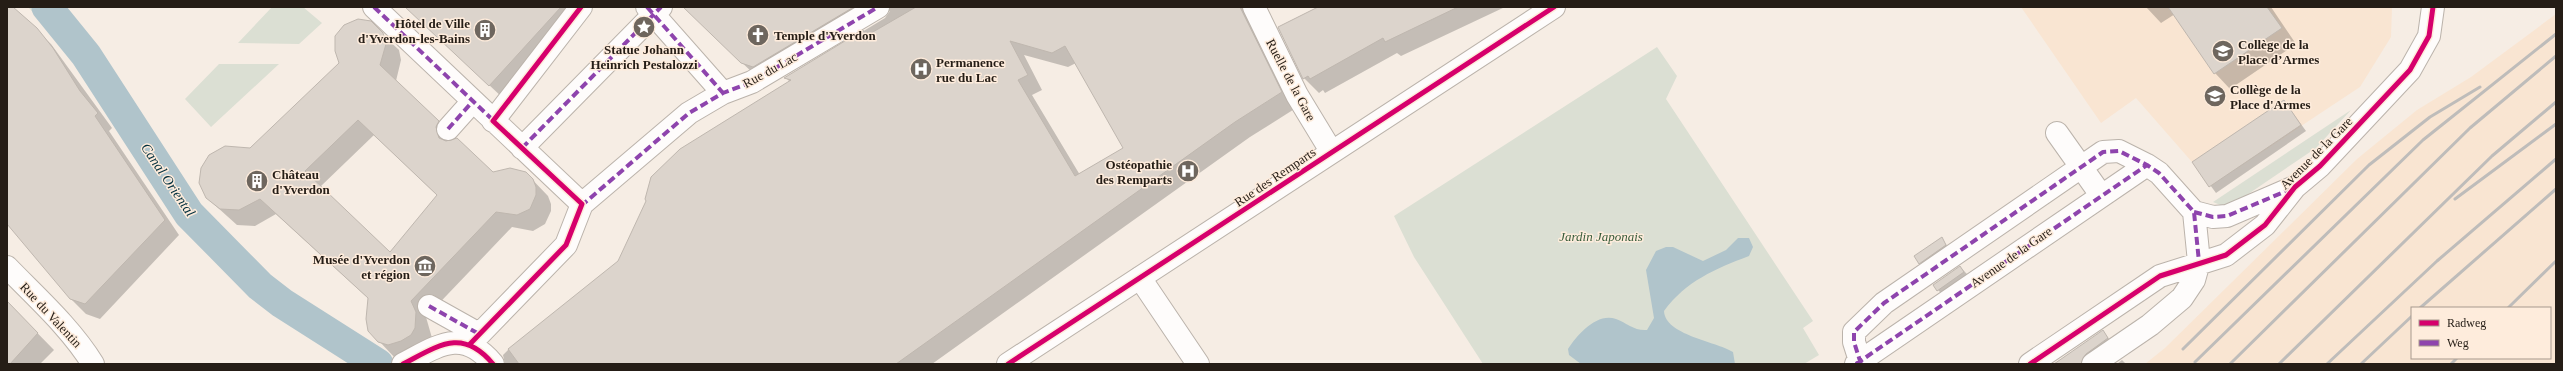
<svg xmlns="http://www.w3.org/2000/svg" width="2563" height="371" font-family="'Times New Roman',serif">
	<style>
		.built { fill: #f9e5d2; fill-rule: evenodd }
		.green { fill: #dbdfd3 }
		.water { fill: #b0c4cb }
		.shadow { fill: #0003; fill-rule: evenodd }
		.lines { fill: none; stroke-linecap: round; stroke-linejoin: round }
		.canal { stroke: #b0c4cb; stroke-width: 31 }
		.building { fill: #dcd4cc; stroke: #bfb7af; fill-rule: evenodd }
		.minor-casing { stroke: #bbb3ab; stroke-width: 24 }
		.major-casing { stroke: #bbb3ab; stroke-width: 24 }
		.minor { stroke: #fefcfb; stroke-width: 22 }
		.major { stroke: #fefcfb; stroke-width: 22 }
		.rail { stroke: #bebcba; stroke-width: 3 }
		.quiet { stroke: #8e44ad; stroke-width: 4; stroke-dasharray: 8 4; stroke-linecap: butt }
		.cycleway-casing { stroke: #feecdc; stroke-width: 8 }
		.cycleway { stroke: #d6006c; stroke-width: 5 }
		.labels { text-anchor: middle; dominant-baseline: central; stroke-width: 3; stroke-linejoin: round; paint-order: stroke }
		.poi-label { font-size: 13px; font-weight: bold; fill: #251d16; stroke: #feecdc; text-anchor: start }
		.street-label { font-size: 13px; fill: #251d16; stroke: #feecdc }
		.park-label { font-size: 13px; font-style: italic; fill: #375c3a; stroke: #feecdc }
		.water-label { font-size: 14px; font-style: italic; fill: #002f3e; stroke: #feecdc }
	</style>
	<rect width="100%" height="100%" fill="#f6ede4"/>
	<!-- built -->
	<path class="built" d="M2021 7H2392L2391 37 2360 87 2209 187 2192 162 2136 98 2101 123Z
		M2556 14V364H2145L2165 348 2357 159 2417 110 2471 77ZM2412 308H2550V358H2412Z"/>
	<!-- green -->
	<path class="green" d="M28 7H38L54 24 43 23Z
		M272 7H303L322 23 299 44 238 43Z
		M1657 47 1677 76 1666 99 1813 321 1803 328 1819 355 1804 364H1483L1414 257 1394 216Z
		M219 64H279L211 127 185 99Z
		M2351 110 2316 148 2235 203 2223 206 2213 202Z"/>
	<!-- water -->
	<path class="water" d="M1738 238H1749L1753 247 1749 256C1715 269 1686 281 1664 311 1665 335 1715 341 1733 352L1735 364H1581L1569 355 1568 349C1577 335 1597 312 1616 319 1627 323 1634 331 1647 330L1654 318 1646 270 1656 251 1666 247H1673L1703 261 1726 250Z"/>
	<!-- shadow -->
	<path class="shadow" d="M7 7H10L51 44 112 128 109 131 179 235 100 319 86 314 71 299 7 223Z
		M411 7H578L504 99 423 23Z
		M689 7H1246L1296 108 1250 137 932 364H505L503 355 508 350 619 262 790 82 786 78 885 18 890 11 758 78 706 28ZM1024 55 1068 67 1076 63 1124 148 1080 175 1032 95 1042 90Z
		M1320 7H1505L1401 56 1397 53 1325 93 1323 90 1319 93 1304 78Z
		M2146 7H2271L2296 44 2230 89 2215 73 2175 14 2161 23Z
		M382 34 399 50 401 60 396 81 454 137 452 140 492 173H526L548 196 551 204V211L545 224 533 231 512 227 426 317 432 338 395 358 379 341 369 299 276 214 255 226 237 225 207 198 251 149ZM374 135 438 196 390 253 320 187Z
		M2284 101 2306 131 2216 193 2193 162Z
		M1941 239 1952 251 1926 269 1920 263Z
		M1960 267 1971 278 1949 301 1938 290Z
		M7 302 54 350 40 364H7Z
		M2103 332 2119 350 2082 359Z
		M2122 360 2126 364H2117Z"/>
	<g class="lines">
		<!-- canal -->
		<path class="canal" d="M47 7 86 55 189 214 260 286 282 303 378 364"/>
	</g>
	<!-- building -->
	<path class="building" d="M7 7H13L37 28 53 48 80 91 98 113 95 116 165 220 85 304 70 299 7 224Z
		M405 7H561L489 86Z
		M683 7H852V8L753 67 741 63Z
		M916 7H1240L1282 92 1235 122 896 364H519L508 349 618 261 646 201 645 199 651 177 680 149 791 80 784 78 863 30 866 36ZM1010 41 1052 53 1065 46 1123 148 1075 176 1018 80 1028 75Z
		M1318 7H1458L1385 42 1383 38 1310 79 1308 76 1303 79 1278 27Z
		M2168 7H2267L2282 28 2214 74Z
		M358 19 371 21 383 33 386 44 380 65 439 121 436 127 439 138 446 141 457 138 493 172 510 168 526 172 533 179 536 187V195L530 209 517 215 496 212 411 301 416 312 415 328 411 335 401 341 388 345 378 342 368 331 366 319 368 298 260 199 239 210 220 209 206 198 199 183 201 168 209 155 225 146 250 148 339 63 335 51V36L344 25ZM358 120 437 195 390 252 305 171Z
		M2284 100 2301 125 2209 187 2192 162Z
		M1942 237 1946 245 1919 264 1914 256Z
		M1960 266 1964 272 1937 291 1933 285Z
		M7 301 38 333 10 364H7Z
		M2103 330 2108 338 2086 354 2081 364H2054Z"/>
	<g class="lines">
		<!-- minor casing -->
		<g class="minor-casing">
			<path id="minor" d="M374 7 582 204
				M647 7 723 93
				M1254 7 1297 95 1331 151
				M493 121 581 7
				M448 129 473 101
				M2057 133 2101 195
				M522 148 661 7
				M2194 212 2213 217 2227 216 2292 188
				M7 267C37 298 70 327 93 364
				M1140 278 1198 364
				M429 306 479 334
				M470 344 566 245 582 204 689 113 723 93 752 82 878 7
				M403 364C438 346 462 327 493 364
				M1856 364 2147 165
				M1861 364 1854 342V332L1884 303 2103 152 2119 151 2147 165 2159 173 2194 212 2199 262 2194 280 2182 298 2150 325 2093 364
				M2030 364 2160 276 2226 255 2265 225 2295 187 2320 166 2410 70 2429 36 2433 7"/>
		</g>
		<!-- major casing -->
		<g class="major-casing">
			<path id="major" d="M1008 364 1554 7"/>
		</g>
		<!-- minor -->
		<use href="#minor" class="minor"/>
		<!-- major -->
		<use href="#major" class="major"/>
		<!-- rail -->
		<path class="rail" d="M2455 199 2556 124
			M2420 308 2556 189
			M2508 308 2556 261
			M2183 349 2369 165 2430 117 2480 87
			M2195 362 2423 140 2556 34
			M2230 364 2470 128 2556 56
			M2279 364 2492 156 2556 102
			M2327 364 2437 261 2556 159
			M2361 364 2412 316
			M2451 364 2457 358"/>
		<!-- quiet -->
		<path class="quiet" d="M374 7 496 123
			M647 7 723 93
			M448 129 473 101
			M522 148 661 7
			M581 206 689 113 723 93 752 82 878 7
			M2194 212 2213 217 2227 216 2291 189
			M429 306 479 334
			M1856 364 2147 165
			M1861 364 1854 342V332L1884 303 2103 152 2119 151 2147 165 2159 173 2194 212 2199 262"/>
		<!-- cycleway casing -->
		<g class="cycleway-casing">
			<path id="cycleway" d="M470 344 566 245 582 204 493 121 581 7
				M403 364C438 346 462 327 493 364
				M1008 364 1554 7
				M2030 364 2160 276 2226 255 2265 225 2295 187 2320 166 2410 70 2429 36 2433 7"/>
		</g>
		<!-- cycleway -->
		<use href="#cycleway" class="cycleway"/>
	</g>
	<!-- icons -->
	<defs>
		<g id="sight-disc" transform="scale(1.15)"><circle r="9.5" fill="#6e665e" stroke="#feecdc"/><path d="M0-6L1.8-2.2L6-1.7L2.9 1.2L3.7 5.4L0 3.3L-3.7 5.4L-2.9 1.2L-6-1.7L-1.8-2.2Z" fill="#fff"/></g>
		<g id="building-disc" transform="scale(1.15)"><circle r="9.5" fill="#6e665e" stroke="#feecdc"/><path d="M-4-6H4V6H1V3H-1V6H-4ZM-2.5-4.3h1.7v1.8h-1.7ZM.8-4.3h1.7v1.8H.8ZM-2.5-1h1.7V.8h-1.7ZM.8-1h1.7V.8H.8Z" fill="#fff"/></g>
		<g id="church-disc" transform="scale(1.15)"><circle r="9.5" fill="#6e665e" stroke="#feecdc"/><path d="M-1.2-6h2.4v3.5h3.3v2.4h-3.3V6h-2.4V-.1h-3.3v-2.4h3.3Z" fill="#fff"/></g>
		<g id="school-disc" transform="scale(1.15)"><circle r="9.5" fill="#6e665e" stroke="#feecdc"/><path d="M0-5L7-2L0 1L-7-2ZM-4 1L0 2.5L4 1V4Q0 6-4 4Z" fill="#fff"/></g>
		<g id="hospital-disc" transform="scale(1.15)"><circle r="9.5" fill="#6e665e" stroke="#feecdc"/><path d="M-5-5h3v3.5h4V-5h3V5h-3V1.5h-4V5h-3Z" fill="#fff"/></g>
		<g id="museum-disc" transform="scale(1.15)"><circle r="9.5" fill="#6e665e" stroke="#feecdc"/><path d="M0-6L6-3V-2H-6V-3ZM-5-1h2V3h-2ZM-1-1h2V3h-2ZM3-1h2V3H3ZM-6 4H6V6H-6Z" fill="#fff"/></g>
	</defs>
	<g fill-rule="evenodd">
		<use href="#sight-disc" x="644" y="27"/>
		<use href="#building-disc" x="485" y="30"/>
		<use href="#church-disc" x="758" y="35"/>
		<use href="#school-disc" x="2223" y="51"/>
		<use href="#hospital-disc" x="921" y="69"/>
		<use href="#school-disc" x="2215" y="96"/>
		<use href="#hospital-disc" x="1188" y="171"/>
		<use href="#building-disc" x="257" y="181"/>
		<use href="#museum-disc" x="425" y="266"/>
	</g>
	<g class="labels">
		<!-- poi labels -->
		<g class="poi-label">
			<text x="470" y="23" text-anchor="end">Hôtel de Ville<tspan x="470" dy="15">d'Yverdon-les-Bains</tspan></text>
			<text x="774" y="35">Temple d'Yverdon</text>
			<text x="2238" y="44">Collège de la<tspan x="2238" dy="15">Place d’Armes</tspan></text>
			<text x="644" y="49" text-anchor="middle">Statue Johann<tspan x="644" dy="15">Heinrich Pestalozzi</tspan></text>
			<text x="936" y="62">Permanence<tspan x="936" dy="15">rue du Lac</tspan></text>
			<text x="2230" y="89">Collège de la<tspan x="2230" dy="15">Place d'Armes</tspan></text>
			<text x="1172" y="164" text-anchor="end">Ostéopathie<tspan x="1172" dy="15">des Remparts</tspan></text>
			<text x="272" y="174">Château<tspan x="272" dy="15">d'Yverdon</tspan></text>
			<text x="410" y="259" text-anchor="end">Musée d'Yverdon<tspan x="410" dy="15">et région</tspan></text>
		</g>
		<!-- street labels -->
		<g class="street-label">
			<text transform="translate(770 70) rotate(-29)">Rue du Lac</text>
			<text transform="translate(1291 80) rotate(62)">Ruelle de la Gare</text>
			<text transform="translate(2316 153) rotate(-45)">Avenue de la Gare</text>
			<text transform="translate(1275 177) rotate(-34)">Rue des Remparts</text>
			<text transform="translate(2011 257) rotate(-35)">Avenue de la Gare</text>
			<text transform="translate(51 315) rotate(47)">Rue du Valentin</text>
		</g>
		<!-- park labels -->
		<g class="park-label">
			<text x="1601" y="236">Jardin Japonais</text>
		</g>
		<!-- water labels -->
		<g class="water-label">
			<text transform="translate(168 180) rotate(56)">Canal Oriental</text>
		</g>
	</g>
	<!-- border -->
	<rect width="2563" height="371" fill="none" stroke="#251d16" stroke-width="16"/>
	<!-- legend -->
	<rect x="2411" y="307" width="140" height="52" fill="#feecdc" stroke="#a7998d"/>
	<rect x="2419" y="320" width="20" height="6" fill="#d6006c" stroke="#a7998d"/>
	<text x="2447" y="327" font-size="12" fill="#251d16">Radweg</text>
	<rect x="2419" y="340" width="20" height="6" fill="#8e44ad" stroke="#a7998d"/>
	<text x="2447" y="347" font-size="12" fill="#251d16">Weg</text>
</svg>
